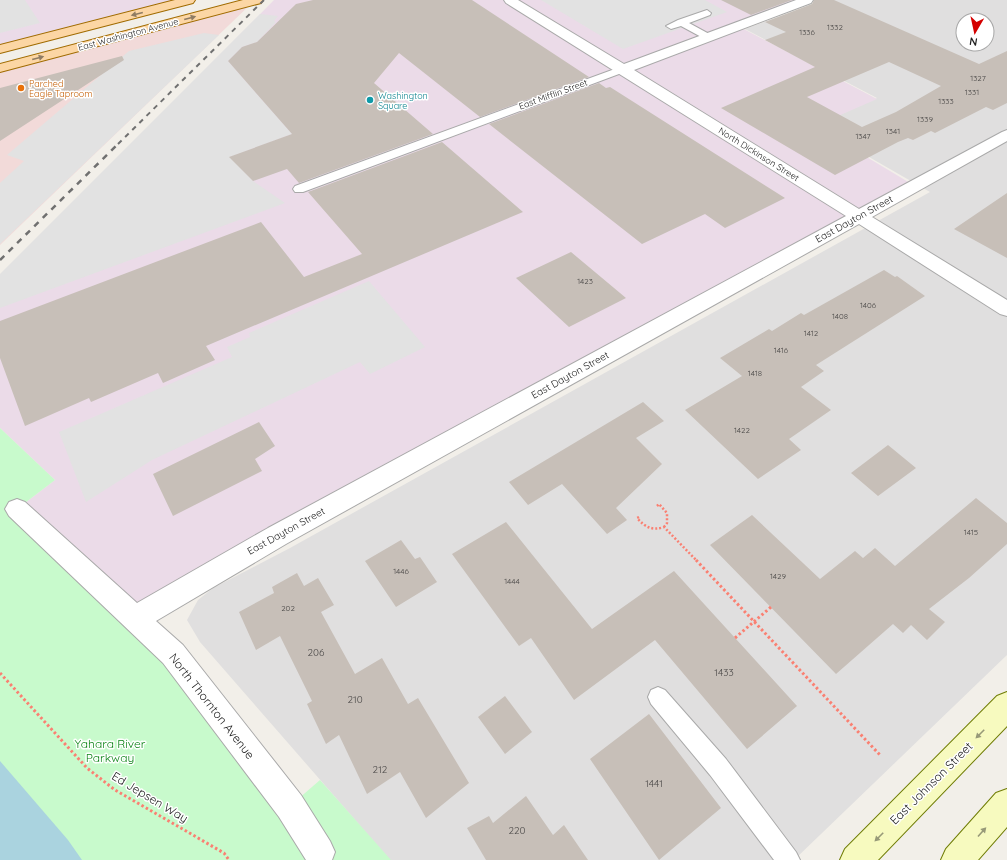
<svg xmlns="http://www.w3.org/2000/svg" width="1007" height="860" font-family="Quicksand,sans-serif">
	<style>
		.residential { fill: #e0dfdf; fill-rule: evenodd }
		.commercial { fill: #f2dad9 }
		.industrial { fill: #ebdbe8 }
		.park { fill: #c8facc }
		.parking { fill: #e2e2e2 }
		.water { fill: #aad3df }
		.building { fill: #c7bfb8; fill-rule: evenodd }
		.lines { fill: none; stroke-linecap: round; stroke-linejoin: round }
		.lane-casing { stroke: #a9a9a9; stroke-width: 2 }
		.street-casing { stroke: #a9a9a9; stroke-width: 2 }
		.secondary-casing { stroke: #707d05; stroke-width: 2 }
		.primary-casing { stroke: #a06b00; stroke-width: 2 }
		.path-far1 { stroke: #fa8072; stroke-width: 2.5; stroke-dasharray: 2 2; stroke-linecap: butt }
		.path { stroke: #fa8072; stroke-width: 3; stroke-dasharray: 2.5 2.5; stroke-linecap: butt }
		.lane { fill: #fff; fill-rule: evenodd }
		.street { fill: #fff; fill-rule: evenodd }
		.secondary { fill: #f7fabf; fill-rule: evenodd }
		.primary { fill: #fcd6a4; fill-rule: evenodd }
		.rail-far1 { stroke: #707070; stroke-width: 2; stroke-dasharray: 5 5; stroke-linecap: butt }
		.rail { stroke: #707070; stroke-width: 2.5; stroke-dasharray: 6 6; stroke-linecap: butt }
		.oneway { fill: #8f7c63 }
		.oneway2 { fill: #979978 }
		.food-dot { fill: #e8710a; stroke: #fff; stroke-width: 1.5 }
		.culture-dot { fill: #0f9aa8; stroke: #fff; stroke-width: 1.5 }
		.labels { text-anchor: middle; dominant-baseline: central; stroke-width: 3; stroke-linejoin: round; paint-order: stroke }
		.number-label { font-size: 8px; fill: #4b4948 }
		.far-street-label { font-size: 9px; fill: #222; stroke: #fff }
		.far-food-label { font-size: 9px; fill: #c56008; stroke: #fff; text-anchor: start }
		.far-culture-label { font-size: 9px; fill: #0d838f; stroke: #fff; text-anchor: start }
		.street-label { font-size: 10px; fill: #222; stroke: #fff }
		.near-number-label { font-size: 10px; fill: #4b4948 }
		.near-street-label { font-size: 12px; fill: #222; stroke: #fff }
		.near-park-label { font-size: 12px; fill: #0c8416; stroke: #fff }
	</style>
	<rect width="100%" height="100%" fill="#f2efe9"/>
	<!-- residential -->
	<path class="residential" d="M825 0H1007V655L794 860H390L200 642 187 620 198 600 213 588 290 548 930 192 815 126 877 98 745 29ZM963 20H987V44H963Z"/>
	<!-- commercial -->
	<path class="commercial" d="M254 1 0 245V68Z"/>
	<!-- industrial -->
	<path class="industrial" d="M0 0H189L0 49Z
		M274 0H807L738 26 877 99 815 126 915 186 135 619 17 509 55 480 0 428V276Z"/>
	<!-- park -->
	<path class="park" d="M0 428 55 480 17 509 135 619 290 806 320 780 391 860H0Z"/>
	<!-- parking -->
	<path class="parking" d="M0 0H25L40 23 0 33Z
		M541 0H705L727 12 623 49Z
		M260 14 278 16 274 21 276 22 257 42 242 47 228 61 292 134 230 157 253 181 285 203 0 308V274Z
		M204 33 219 35 0 244V183L24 161 7 155 129 51Z
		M369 281 425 347 370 374 360 362 152 460 86 502 59 432 232 357 227 347 250 337 249 333Z"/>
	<!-- water -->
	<path class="water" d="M0 761 68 840 82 860H0Z"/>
	<!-- building -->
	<path class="building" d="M313 0H472L589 77 480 117 399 53 374 83 433 134 299 183 287 169 253 181 229 157 292 134 228 61 242 47 257 42 296 4Z
		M721 0H792L751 15Z
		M814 0H834L979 64 1007 51V103L993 110 986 107 935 133 931 131 913 140 908 138 898 142 835 175 721 108 815 67 765 40 786 32 765 22 812 4ZM889 62 941 86 896 112 862 127 807 97Z
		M122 56 124 60 0 141V88Z
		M599 83 606 88 610 87 785 198 725 228 705 214 642 244 489 124Z
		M442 142 523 212 206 346 215 360 163 383 158 373 91 402 89 398 25 426 0 358V321L261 222 304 277 362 254 308 192Z
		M1007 193V258L954 229Z
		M571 252 626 298 569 327 516 278Z
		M884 270 895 277 897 276 925 296 816 365 824 371 801 387 831 410 789 439 801 450 758 479 685 410 742 376 720 358 769 329 772 331 801 313 804 315Z
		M643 402 664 421 636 438 662 464 616 508 627 520 607 534 562 484 528 505 509 482Z
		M259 422 275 446 255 459 262 471 173 516 153 474Z
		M888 445 916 468 878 496 851 473Z
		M976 498 1007 523V544L969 578 929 609 945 622 927 640 911 625 903 633 893 624 836 674 710 545 752 515 820 579 855 551 863 558 875 548 895 566Z
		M506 522 592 629 674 571 797 706 747 749 655 640 574 700 531 638 519 646 452 554Z
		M401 540 415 559 420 557 437 582 396 607 365 561Z
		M297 573 304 586 318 578 334 605 321 612 355 674 382 658 408 704 418 698 469 783 426 818 400 772 367 794 339 735 326 744 307 704 312 701 280 636 256 650 239 612 274 593 272 587Z
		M505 696 532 732 505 754 478 717Z
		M649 714 721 808 659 860 590 759Z
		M526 796 553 835 564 825 588 860H486L467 828 489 816 493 823Z"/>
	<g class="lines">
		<!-- lane casing -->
		<g class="lane-casing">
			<path id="lane" d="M707 10 711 13 710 15 689 23 711 35 713 37 711 39H705L681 26 671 29 666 26 678 20Z
				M623 66 627 67 628 69 627 71 303 192H295L293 189 295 186Z
				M658 687 665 690 726 759 796 852 800 860H774L710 775 651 704 648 697 651 690Z"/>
		</g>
		<!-- street casing -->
		<g class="street-casing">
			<path id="street" d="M504 0H518L624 64 796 0H813L811 3 634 70 859 209 1002 132 1007 130V141L872 217 1007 300V316L1000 314 859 224 286 544 156 621 183 645 301 795 330 841 335 852 332 860H306L279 817 163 663 9 516 5 509 9 502 17 499 25 502 137 603 268 528 846 216 506 3Z"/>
		</g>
		<!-- secondary casing -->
		<g class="secondary-casing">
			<path id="secondary" d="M1007 692V726L878 860H840L845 849 997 696Z
				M1007 789V827L978 860H941L946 849 996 793Z"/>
		</g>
		<!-- primary casing -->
		<g class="primary-casing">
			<path id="primary" d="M175 0H195L193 3 0 53V45Z
				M243 0H263L261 3 0 72V64Z"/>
		</g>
		<!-- path-far1 -->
		<path class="path-far1" d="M657 506 659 504 667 513V523L664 527
			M639 517 637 518C645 527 652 531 664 527L697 561"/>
		<!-- path -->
		<path class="path" d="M696 560 880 755
			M735 638 771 607
			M0 673 87 768 115 790 224 853 229 860"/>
		<!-- lane -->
		<use href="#lane" class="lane"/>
		<!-- street -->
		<use href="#street" class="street"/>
		<!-- secondary -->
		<use href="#secondary" class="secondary"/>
		<!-- primary -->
		<use href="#primary" class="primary"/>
		<!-- rail-far1 -->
		<path class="rail-far1" d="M118 144 264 0"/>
		<!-- rail -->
		<path class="rail" d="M0 260 119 143"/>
	</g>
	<!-- one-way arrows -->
	<defs><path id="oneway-solid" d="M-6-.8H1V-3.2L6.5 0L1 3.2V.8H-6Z"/></defs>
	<g class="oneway">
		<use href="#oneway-solid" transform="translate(137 14) rotate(166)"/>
		<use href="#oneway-solid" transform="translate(190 18) rotate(-15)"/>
		<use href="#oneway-solid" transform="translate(38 58) rotate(-15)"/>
	</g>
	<g class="oneway2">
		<use href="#oneway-solid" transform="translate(980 734) rotate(135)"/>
		<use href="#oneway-solid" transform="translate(982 832) rotate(-48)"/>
		<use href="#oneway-solid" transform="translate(879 837) rotate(135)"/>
	</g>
	<!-- markers -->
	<circle class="food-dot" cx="21" cy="88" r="4"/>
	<circle class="culture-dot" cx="370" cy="100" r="4"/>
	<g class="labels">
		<!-- number labels -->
		<g class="number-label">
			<text x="835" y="27">1332</text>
			<text x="807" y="32">1336</text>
			<text x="978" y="78">1327</text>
			<text x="972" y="92">1331</text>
			<text x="946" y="101">1333</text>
			<text x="925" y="119">1339</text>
			<text x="893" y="131">1341</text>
			<text x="863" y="136">1347</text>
			<text x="585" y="281">1423</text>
			<text x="868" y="305">1406</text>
			<text x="840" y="316">1408</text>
			<text x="811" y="333">1412</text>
			<text x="781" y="350">1416</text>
			<text x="755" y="373">1418</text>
			<text x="742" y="430">1422</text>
			<text x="971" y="532">1415</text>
			<text x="401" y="571">1446</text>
			<text x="778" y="576">1429</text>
			<text x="512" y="581">1444</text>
			<text x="288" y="608">202</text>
		</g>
		<!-- far-street labels -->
		<g class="far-street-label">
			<text transform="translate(128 34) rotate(-15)">East Washington Avenue</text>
			<text transform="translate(553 94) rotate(-20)">East Mifflin Street</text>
			<text transform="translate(759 154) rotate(32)">North Dickinson Street</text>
		</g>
		<!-- far-food labels -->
		<g class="far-food-label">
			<text x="29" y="83">Parched<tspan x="29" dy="10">Eagle Taproom</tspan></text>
		</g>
		<!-- far-culture labels -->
		<g class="far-culture-label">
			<text x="378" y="95">Washington<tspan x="378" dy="10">Square</tspan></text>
		</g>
		<!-- street labels -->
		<g class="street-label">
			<text transform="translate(854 219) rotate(-29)">East Dayton Street</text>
			<text transform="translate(570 375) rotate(-29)">East Dayton Street</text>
			<text transform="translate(286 531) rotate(-29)">East Dayton Street</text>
		</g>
		<!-- near-number labels -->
		<g class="near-number-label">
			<text x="316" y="652">206</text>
			<text x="724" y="672">1433</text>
			<text x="355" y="699">210</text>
			<text x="380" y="769">212</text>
			<text x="654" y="783">1441</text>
			<text x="517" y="830">220</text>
		</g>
		<!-- near-street labels -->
		<g class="near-street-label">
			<text transform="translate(212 706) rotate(52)">North Thornton Avenue</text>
			<text transform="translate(931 783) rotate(-45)">East Johnson Street</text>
			<text transform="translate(150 797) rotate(31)">Ed Jepsen Way</text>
		</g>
		<!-- near-park labels -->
		<g class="near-park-label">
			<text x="110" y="743">Yahara River<tspan x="110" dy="14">Parkway</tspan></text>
		</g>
	</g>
	<!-- north arrow -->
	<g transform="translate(975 32) rotate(189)"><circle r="19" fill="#ffffff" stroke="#a7a7a7"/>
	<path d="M0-3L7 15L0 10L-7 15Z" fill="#d40000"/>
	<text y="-6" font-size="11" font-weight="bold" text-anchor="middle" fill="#222222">N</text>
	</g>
</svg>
